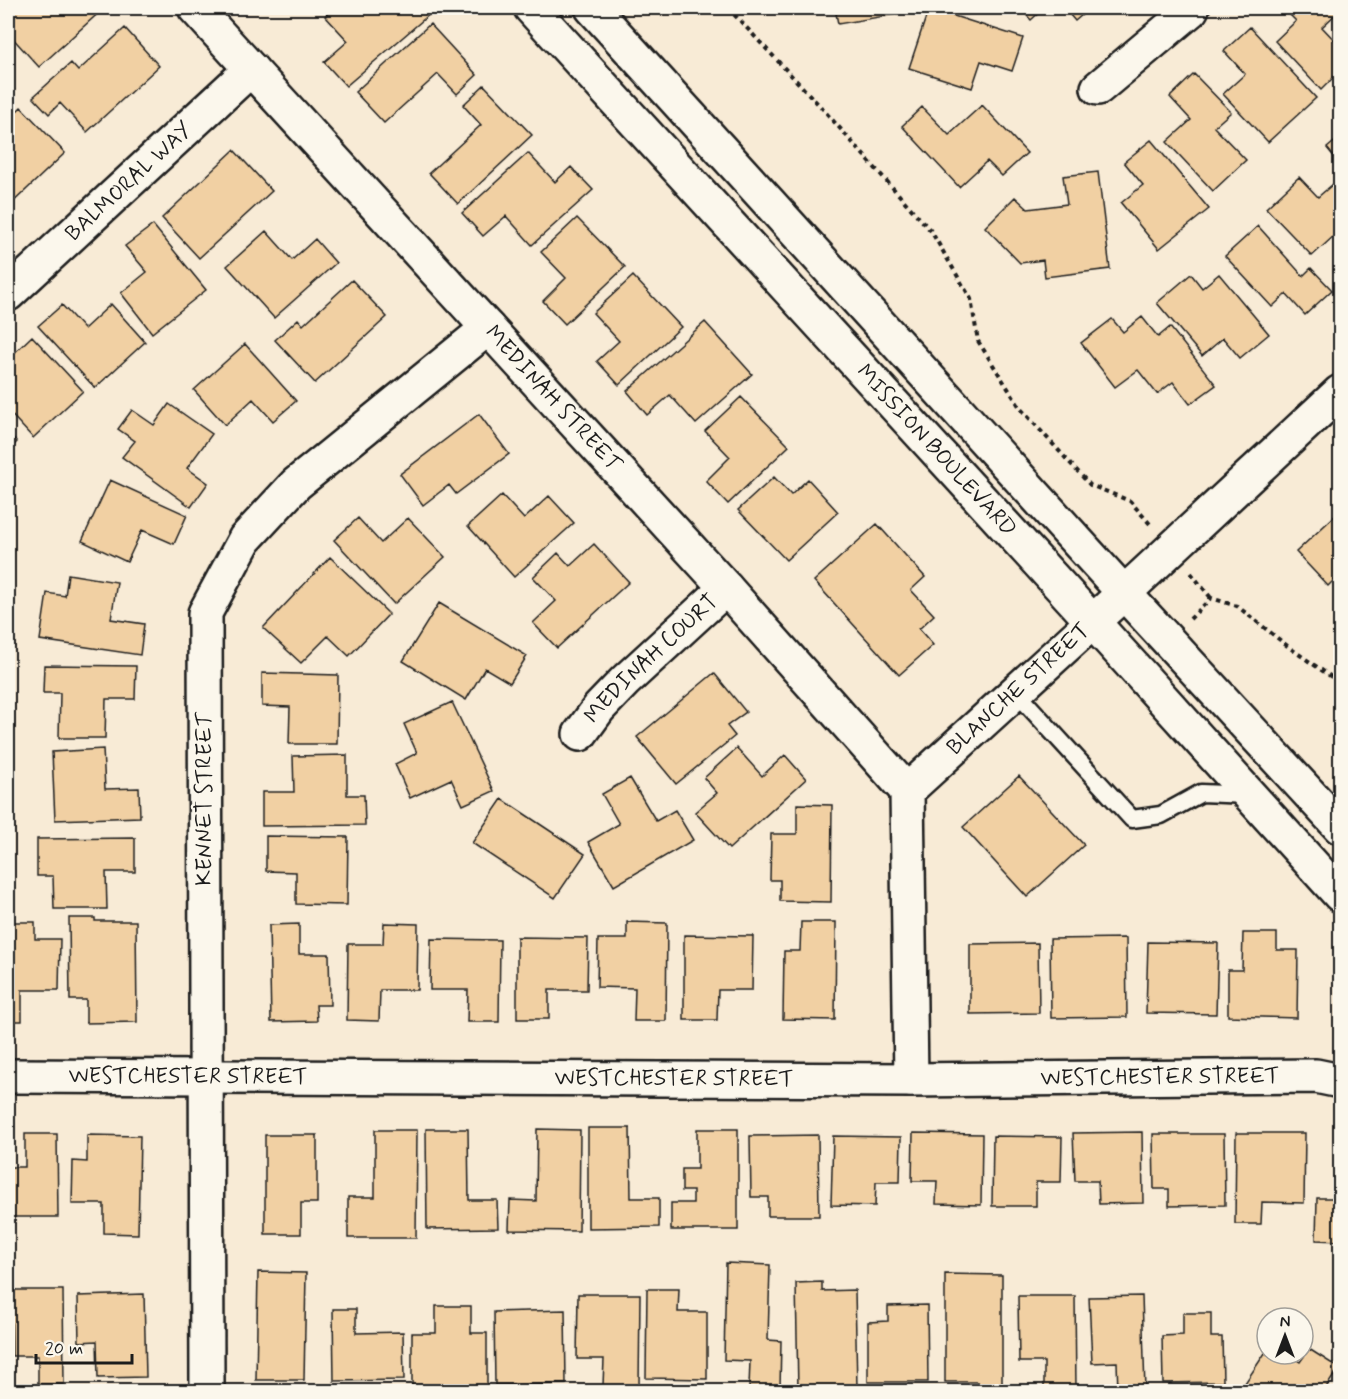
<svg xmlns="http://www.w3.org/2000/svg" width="1348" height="1399" font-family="Mynerve,sans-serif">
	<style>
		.building { fill: #f1d0a3; stroke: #1c1c1c; stroke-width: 1.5 }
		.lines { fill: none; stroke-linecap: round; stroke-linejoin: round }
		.lane-casing { stroke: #1c1c1c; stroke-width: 21 }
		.street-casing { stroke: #1c1c1c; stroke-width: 38 }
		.primary-casing { stroke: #1c1c1c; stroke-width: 38 }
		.path { stroke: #1c1c1c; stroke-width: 4; stroke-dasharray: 4.5 4.5; stroke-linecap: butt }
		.lane { stroke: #fbf7ec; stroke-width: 16 }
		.street { stroke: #fbf7ec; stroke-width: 33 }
		.primary { stroke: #fbf7ec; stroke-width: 33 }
		.labels { text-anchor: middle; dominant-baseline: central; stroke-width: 4.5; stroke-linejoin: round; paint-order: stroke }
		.street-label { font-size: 22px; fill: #1c1c1c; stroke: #fbf7ec }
	</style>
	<rect width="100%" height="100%" fill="#f8ebd6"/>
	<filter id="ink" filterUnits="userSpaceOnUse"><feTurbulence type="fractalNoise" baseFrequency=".0167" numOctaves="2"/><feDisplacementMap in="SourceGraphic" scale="12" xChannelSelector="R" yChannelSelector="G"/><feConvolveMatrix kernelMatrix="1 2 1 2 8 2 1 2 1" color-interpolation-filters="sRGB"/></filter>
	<g filter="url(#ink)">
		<!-- building -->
		<path class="building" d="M8 8H104L39 67 8 33Z
			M334 8H426L431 13 346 86 324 62 348 41 325 16Z
			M835 8H895L897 14 838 24Z
			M929 8 1023 38 1012 71 981 61 972 88 909 68Z
			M1020 8H1044L1031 20Z
			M1064 8H1090L1075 21Z
			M1283 8H1334L1338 12 1322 27 1340 46V71L1321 90 1275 41 1296 21Z
			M430 24 477 75 457 94 438 74 384 123 355 92Z
			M1250 27 1316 98 1268 142 1223 94 1245 74 1224 51Z
			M125 28 159 66 87 132 60 103 49 114 33 97 71 63 78 71Z
			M1194 74 1231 112 1214 127 1246 160 1213 191 1167 142 1191 120 1170 97Z
			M484 85 532 135 458 204 429 173 481 125 463 105Z
			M982 105 1027 153 1002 176 987 161 959 187 902 126 922 107 949 135Z
			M21 107 65 153 8 207V120Z
			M1340 137V164L1327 148Z
			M1151 140 1209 209 1159 249 1121 203 1143 185 1124 162Z
			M234 150 272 191 199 258 162 218Z
			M528 153 555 182 571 167 593 190 532 245 506 216 483 236 462 213Z
			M1098 172 1110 269 1045 277 1043 260 1020 263 985 227 1015 197 1028 209 1067 204 1063 176Z
			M1299 177 1318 197 1333 184 1340 192V241L1335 235 1312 256 1266 208Z
			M577 218 625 267 565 324 543 301 566 278 541 252Z
			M153 225 206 290 152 333 121 293 147 272 125 246Z
			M1258 226 1303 276 1311 268 1332 290 1305 315 1286 294 1272 307 1225 256Z
			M266 231 292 260 315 239 336 263 274 318 227 266Z
			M1191 274 1202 288 1219 274 1269 334 1240 358 1223 338 1202 356 1157 303Z
			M633 276 681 327 619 385 597 361 619 341 593 313Z
			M352 280 387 317 315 383 275 340 298 319 303 325Z
			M111 304 145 342 95 388 38 326 62 305 84 329Z
			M1142 317 1158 337 1170 327 1216 385 1190 404 1173 382 1157 394 1138 370 1115 387 1081 343 1112 319 1123 332Z
			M705 322 752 374 696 424 670 395 647 415 627 391Z
			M32 336 83 391 33 438 8 411V359Z
			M245 344 296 401 273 421 253 399 225 425 194 390Z
			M741 397 789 446 728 504 706 481 730 457 705 431Z
			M169 404 212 434 187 468 208 483 191 507 122 457 135 441 118 429 132 410 154 425Z
			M479 414 509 454 456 494 449 485 423 505 400 474Z
			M8 432 17 442 8 451Z
			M774 477 791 495 808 479 838 512 786 560 738 510Z
			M110 480 187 515 174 544 142 530 127 562 82 541Z
			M502 495 524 519 549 496 574 523 514 577 468 526Z
			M1340 511V574L1328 586 1296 552Z
			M358 518 381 543 408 518 445 557 394 604 334 540Z
			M877 524 925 577 911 590 934 615 919 629 933 645 899 675 814 581Z
			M594 544 629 582 557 648 533 623 556 601 533 577 558 553 570 566Z
			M330 557 389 614 349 656 328 636 301 663 263 628Z
			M68 574 117 582 111 619 144 624 140 655 40 640 47 593 65 596Z
			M8 596H13V639H8Z
			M439 603 527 656 510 683 485 668 466 700 403 661Z
			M44 665 136 666 135 699H106L105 738H59L60 693H43Z
			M262 673 338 675 337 744H289L290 707 262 706Z
			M714 673 746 712 727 726 735 736 676 784 637 737Z
			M452 702 494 791 463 805 451 779 410 798 395 764 417 753 404 724Z
			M737 748 762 776 785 755 806 779 729 849 695 812 717 793 704 778Z
			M103 749 105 789 139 788 140 817 55 820 52 752Z
			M347 755V795H364L365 825 262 826V792H294L293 756Z
			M1019 776 1084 845 1027 897 963 827Z
			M630 778 656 821 675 810 693 840 614 886 588 842 619 824 602 794Z
			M502 799 585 854 555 898 472 843Z
			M797 804 832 805 831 902 780 901V880H770L771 834H797Z
			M266 836 348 837 347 905 296 904V872L266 871Z
			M135 838V872H106L107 909H54L53 876H37V839Z
			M69 918H95V921H136L137 1022 86 1023V1000H70Z
			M8 922H35V939H60L59 990H22V1021H8Z
			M627 922 667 923 666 1021H634L635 988 597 987 598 939H627Z
			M801 922H836L835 1020 783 1019 784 951H800Z
			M384 923 418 924 417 990H380L379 1021 347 1020 348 944H383Z
			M299 924V954H329L330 1005H316L317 1021 271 1022 269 925Z
			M1243 933H1277V950H1298L1297 1018 1228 1016V970H1242Z
			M684 935 753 936 752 990H718L717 1020H684Z
			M517 937 588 938 587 990H549V1019H517Z
			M1126 938 1127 1017 1051 1018 1050 939Z
			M431 939 500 940 499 1022H467L468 990H430Z
			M1148 942 1218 943 1216 1014 1146 1013Z
			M1038 943 1039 1013 970 1014V944Z
			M588 1128H630L631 1198H659V1227L588 1228Z
			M426 1129H468L469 1200H497L498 1228 427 1229Z
			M537 1129 580 1130 579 1231 509 1230 510 1200 536 1201Z
			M697 1129H738V1230H671V1203H693V1191H682V1169H697Z
			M375 1130H417L416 1238H348V1197H375Z
			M1142 1132 1143 1203 1099 1204 1098 1181H1075L1073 1133Z
			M913 1133 982 1134 981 1205 936 1204 937 1181H912Z
			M1236 1133H1305L1304 1203 1262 1202 1261 1224H1235Z
			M25 1134H57L58 1217H8V1167H25Z
			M1153 1134H1224L1225 1205 1169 1206V1189H1154Z
			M87 1135 140 1136 138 1234 104 1233V1204H72L73 1161 87 1162Z
			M265 1135H317V1203H301V1234H265Z
			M818 1135 819 1216H768V1197H751L750 1136Z
			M833 1136 901 1137 900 1182H876L875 1206 831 1205Z
			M993 1136 1062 1137 1061 1182H1036V1206H992Z
			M1317 1198H1340V1241L1316 1240Z
			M726 1263 770 1265 768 1340 781 1341 780 1388 749 1387 750 1361 724 1360Z
			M258 1272 306 1273 304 1380H256Z
			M945 1274 1002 1275V1387H978V1382H945Z
			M822 1282V1291L855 1290 857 1388 798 1389 796 1283Z
			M647 1289H679L678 1312H707V1379L646 1378Z
			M11 1290H63L64 1384H38V1356H12Z
			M144 1294 146 1377 98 1378 97 1341 79 1342 78 1296Z
			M578 1294H640L639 1387 603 1386 604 1359H577Z
			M1018 1296H1075L1076 1390H1044V1362H1019Z
			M1142 1296 1145 1390 1118 1391 1117 1362 1092 1363 1089 1297Z
			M927 1305 928 1382H868V1322L888 1321V1306Z
			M436 1306H471V1333H487V1386L412 1385V1333H436Z
			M333 1309H356V1333L403 1332 404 1380 334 1381Z
			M565 1310 566 1384 495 1385 494 1312Z
			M1183 1313H1211V1337H1222L1223 1382 1163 1383 1162 1336 1183 1335Z
			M1309 1349 1339 1368 1323 1392H1251L1243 1386 1267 1350V1354H1288L1300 1362Z"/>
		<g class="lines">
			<!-- lane casing -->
			<g class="lane-casing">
				<path id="lane" d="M1016 692 1132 819 1161 815 1201 793 1247 795"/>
			</g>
			<!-- street casing -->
			<g class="street-casing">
				<g id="street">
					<path id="s1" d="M195 8 726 588 907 791"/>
					<path d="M1098 88 1191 10 1192 8"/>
					<path id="s2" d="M8 294 251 69"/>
					<path id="s3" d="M580 734 599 708 625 681 726 588"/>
					<path id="s4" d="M8 1076 911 1080 1316 1076 1340 1081"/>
					<path id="s5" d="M911 1080 907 791 1124 593 1340 392"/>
					<path d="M207 1392 205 613 245 539 296 484 488 328"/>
				</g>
			</g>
			<!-- primary casing -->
			<g class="primary-casing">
				<g id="primary">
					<path id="s6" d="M531 8 1093 622 1340 895"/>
					<path d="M592 8 1124 593 1340 827"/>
				</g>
			</g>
			<!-- path -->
			<path class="path" d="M728 8 821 107 931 231 971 299 978 341 1021 409 1090 485 1130 501 1150 524
				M1191 573 1211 598
				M1190 619 1211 598 1237 606 1290 648 1340 683"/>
			<!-- lane -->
			<use href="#lane" class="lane"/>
			<!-- street -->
			<use href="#street" class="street"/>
			<!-- primary -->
			<use href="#primary" class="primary"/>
		</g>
	</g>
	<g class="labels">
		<!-- street labels -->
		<g class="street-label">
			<text stroke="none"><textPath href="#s2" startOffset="165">BALMORAL WAY</textPath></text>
			<text stroke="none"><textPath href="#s1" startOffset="530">MEDINAH STREET</textPath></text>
			<text stroke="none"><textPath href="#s6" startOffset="600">MISSION BOULEVARD</textPath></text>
			<text stroke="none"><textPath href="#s3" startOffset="104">MEDINAH COURT</textPath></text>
			<text stroke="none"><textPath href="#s5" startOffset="440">BLANCHE STREET</textPath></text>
			<text transform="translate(205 799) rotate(-90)">KENNET STREET</text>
			<text stroke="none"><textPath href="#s4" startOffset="180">WESTCHESTER STREET</textPath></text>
			<text stroke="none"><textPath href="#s4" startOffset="1152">WESTCHESTER STREET</textPath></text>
			<text stroke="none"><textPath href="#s4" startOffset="666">WESTCHESTER STREET</textPath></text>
		</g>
	</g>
	<!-- margin -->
	<rect width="1348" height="1399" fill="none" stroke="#fbf7ec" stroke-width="30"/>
	<rect x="15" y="15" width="1318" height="1369" fill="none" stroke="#1c1c1c" stroke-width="2" filter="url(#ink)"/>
	<!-- north arrow -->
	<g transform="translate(1285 1336)"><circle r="28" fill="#fbf7ec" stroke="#a29f99" stroke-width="1.5"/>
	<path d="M0-4.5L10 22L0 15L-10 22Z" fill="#1c1c1c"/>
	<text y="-9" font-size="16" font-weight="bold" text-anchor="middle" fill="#1c1c1c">N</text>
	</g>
	<!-- scale -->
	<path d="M36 1354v9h96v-9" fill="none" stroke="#1c1c1c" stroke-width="3"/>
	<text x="45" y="1354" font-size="18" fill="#1c1c1c" stroke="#fbf7ec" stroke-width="4.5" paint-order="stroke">20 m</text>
</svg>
